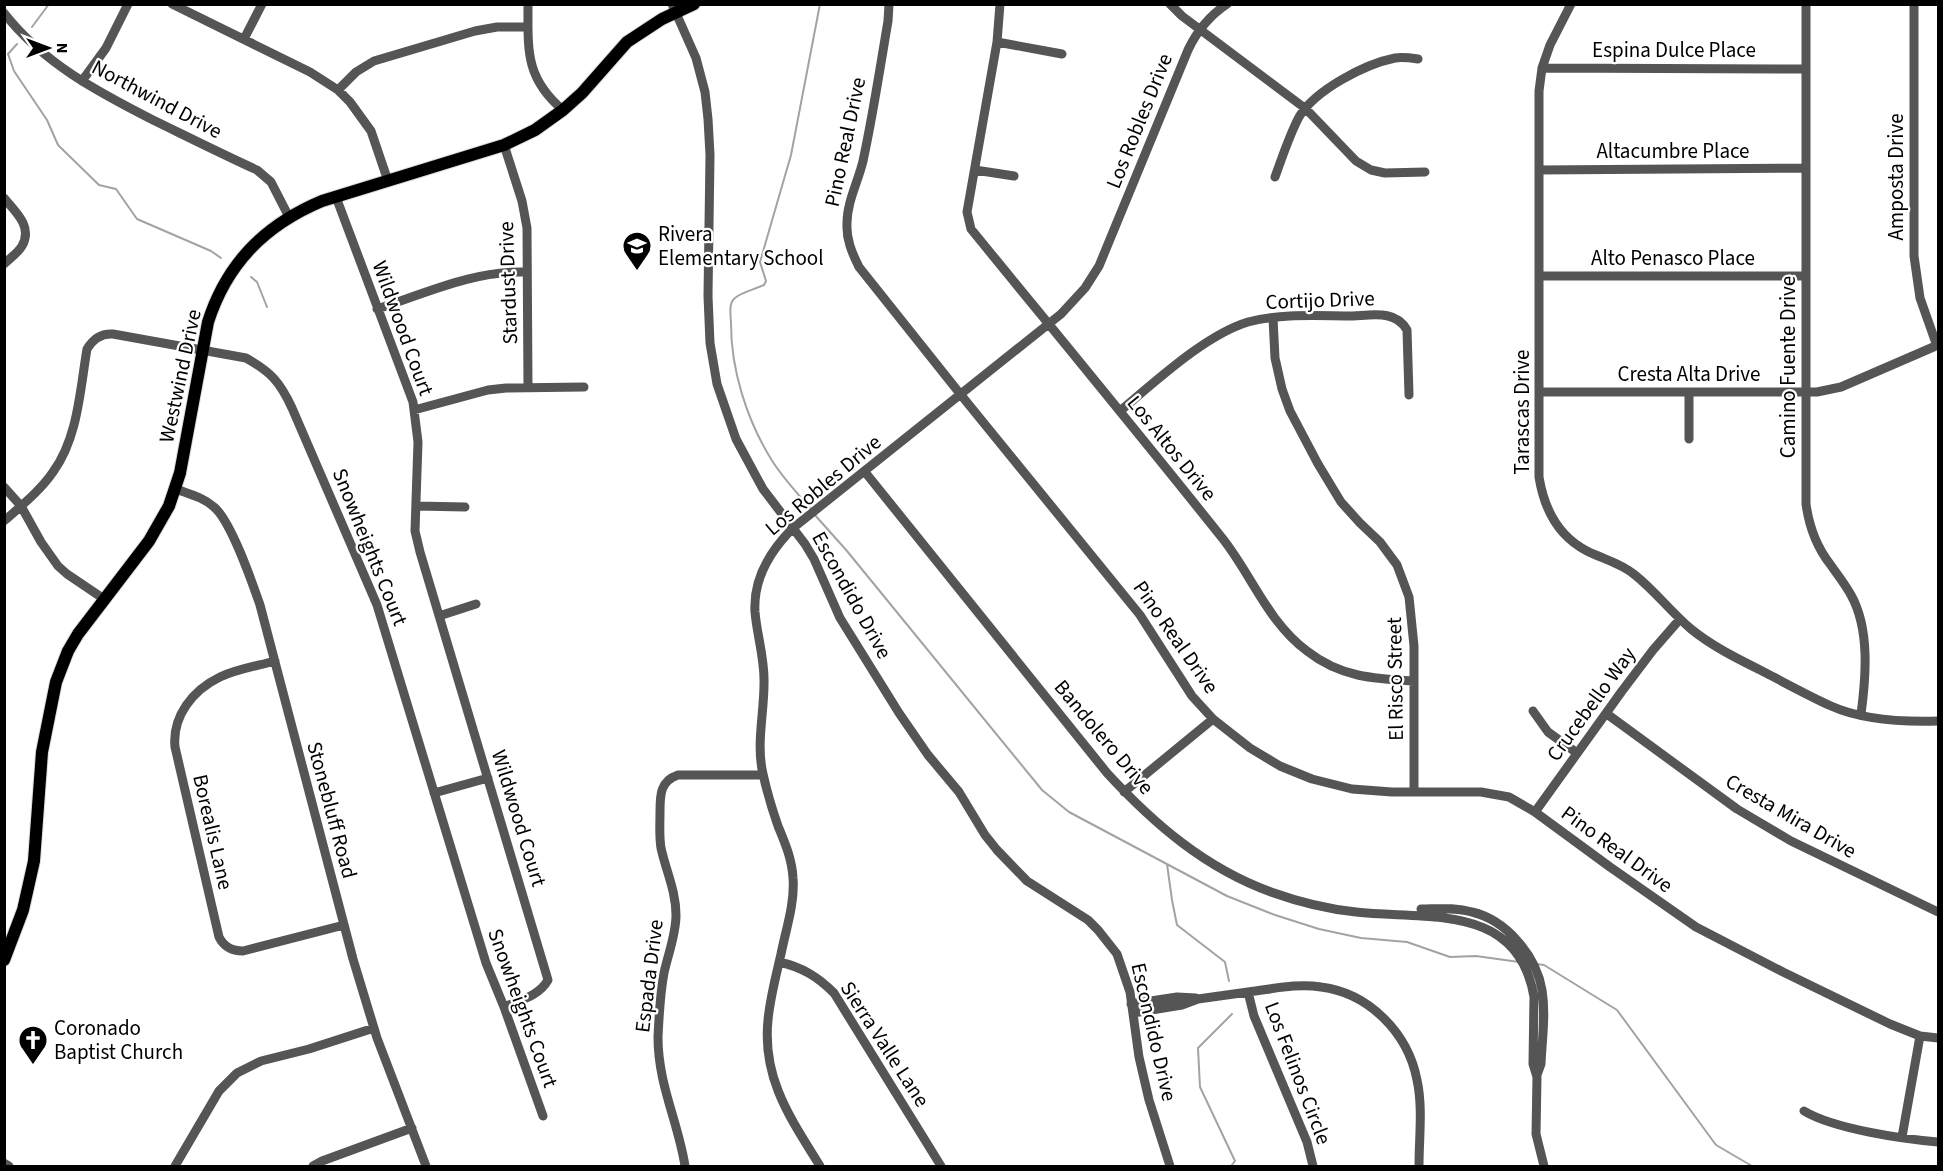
<svg xmlns="http://www.w3.org/2000/svg" width="1943" height="1171" font-family="'Source Sans 3',sans-serif">
	<style>
		.lines { fill: none; stroke-linecap: round; stroke-linejoin: round }
		.stream { stroke: #a3a3a3; stroke-width: 2 }
		.major-casing { stroke: #dbdbdb; stroke-width: 14 }
		.minor { stroke: #555; stroke-width: 9 }
		.major { stroke: #000; stroke-width: 12 }
		.labels { text-anchor: middle; dominant-baseline: central; stroke-width: 4.5; stroke-linejoin: round; paint-order: stroke }
		.street-label { font-size: 21px; fill: #000; stroke: #fff }
		.poi-label { font-size: 21px; fill: #000; stroke: #fff; text-anchor: start }
	</style>
	<rect width="100%" height="100%" fill="#fff"/>
	<g class="lines">
		<!-- stream -->
		<path class="stream" d="M32 27 49 4
			M17 44 8 54 14 71 47 120 58 145 99 185 116 189 137 219 211 251 221 258
			M251 277 257 282 267 307
			M811 509C797 493 782 477 771 459 747 420 731 370 731 324 731 316 728 303 735 298 742 292 756 289 764 285L766 281 760 262 791 155 820 4
			M814 514 847 551 1042 790 1069 812 1227 896 1275 915 1319 929 1361 938 1407 942 1450 957 1476 956 1519 962
			M1167 864 1172 900 1177 925 1225 962 1229 981
			M1536 964 1544 965 1617 1010 1716 1145 1752 1166
			M1231 1166 1235 1161 1200 1087 1198 1048 1232 1014"/>
		<!-- major casing -->
		<g class="major-casing">
			<path id="major" d="M4 960 23 910 34 861 42 752 56 682 68 651 78 634 149 541 169 506 180 473 208 322C227 263 265 225 322 201L504 145 535 130 563 110 582 93 627 42 662 19 694 4"/>
		</g>
		<!-- minor -->
		<path class="minor" d="M172 4 310 72 338 90 350 102 371 131 388 181
			M528 4C528 50 525 78 563 110
			M672 4 696 58 705 92 708 119 710 155 708 296 710 343 717 384 736 439 763 489 805 544 814 559 840 618 899 713 928 755 959 792 985 835 997 850 1027 881 1088 920 1098 930 1117 954 1130 992 1139 1057 1149 1100 1170 1166
			M889 4 888 21C880 68 873 115 863 161 858 182 847 202 847 223 846 239 852 253 859 267L961 395 1140 615 1192 696 1213 719 1250 748 1280 766 1312 779 1352 789 1392 792H1481L1509 797 1535 812 1610 867 1696 927 1783 972 1890 1024 1920 1036 1938 1038
			M1000 4 997 42 967 212 971 229C1055 332 1140 435 1223 539 1252 576 1268 622 1307 651 1340 677 1374 679 1414 681
			M1170 4 1182 16 1306 109 1356 161 1371 170 1385 173 1425 172
			M1571 4 1550 45 1542 68 1539 91V477C1544 508 1558 536 1587 551 1603 559 1621 563 1635 575 1655 591 1671 612 1691 629 1713 647 1740 660 1766 673 1787 684 1809 696 1831 706 1862 720 1905 722 1938 721
			M1806 4V504C1809 526 1816 546 1830 564 1837 574 1845 584 1851 595 1870 629 1866 677 1861 714
			M1914 4V256L1920 298 1937 346
			M4 13C43 63 98 92 153 120 188 137 222 154 257 170L271 182 289 217
			M244 39 262 4
			M997 42 1062 54
			M1542 68 1806 69
			M82 81 106 48 128 4
			M338 90 356 72 374 61 475 31 497 27H528
			M504 145 522 201 527 228 528 387
			M975 170 1014 176
			M1539 170 1806 168
			M1275 177C1282 158 1289 136 1299 117 1315 90 1365 64 1395 58 1402 57 1411 58 1418 59
			M336 197 413 402 418 442 415 531 420 552 548 980C539 996 520 1000 504 1007
			M4 198C16 212 33 227 22 246 18 253 10 258 4 264
			M1539 276H1806
			M377 309C426 293 475 270 527 272
			M1273 318 1275 358 1282 389 1290 411 1318 464 1341 502 1360 523 1380 542 1397 565 1409 597 1414 646V792
			M1539 392H1817L1841 387 1938 345
			M414 410 488 390 506 388 584 387
			M1120 411C1155 382 1205 335 1248 322 1282 313 1319 316 1353 316 1373 315 1396 310 1407 330L1409 395
			M1689 439V393
			M865 472 1107 773C1154 824 1205 868 1271 892 1299 902 1327 909 1356 912 1427 920 1518 902 1534 997L1533 1064 1537 1077 1536 1134 1544 1166
			M4 487 21 506 41 542 58 566 67 574 104 599
			M176 489C189 494 203 497 214 507 231 521 252 582 260 605L353 959 377 1038 426 1166
			M416 506 465 507
			M4 521C21 506 40 491 53 472 78 438 80 390 87 349 93 339 101 333 113 334L246 358C271 372 280 382 292 408L377 605 486 963 504 1007 543 1116
			M439 616 476 604
			M275 661C257 666 237 669 220 677 193 690 172 716 175 747L219 937C224 947 232 951 243 951L344 925
			M1533 711 1548 732 1577 753
			M1607 714 1737 809 1791 841 1938 912
			M1124 792 1213 719
			M434 793 488 778
			M1535 812 1622 691 1653 650 1680 619
			M1421 909C1437 909 1455 907 1472 912 1506 920 1536 955 1542 990 1546 1014 1542 1040 1541 1064L1537 1075
			M779 962C802 967 818 977 834 993L941 1166
			M1131 1004 1177 997 1196 998
			M1133 1013 1182 1005 1198 999 1248 992
			M1804 1111C1834 1129 1903 1139 1938 1142
			M1902 1137 1920 1036
			M4 1163 9 1166
			M175 1166 219 1091 237 1073 261 1061 309 1049 374 1028
			M313 1166 322 1161 412 1128
			M685 1166C678 1121 658 1085 658 1037 659 1016 660 994 664 973 668 954 676 935 676 915 676 891 666 871 661 848 659 836 660 824 660 812 660 795 660 781 678 775H763
			M820 1166C791 1119 762 1079 768 1020 770 998 776 976 781 954 786 929 795 903 793 878 792 859 785 843 778 826 772 809 767 792 763 774 756 744 764 714 764 684 765 659 757 636 755 612 753 579 771 550 793 528L1061 314 1085 288 1099 266 1188 50C1197 31 1209 16 1227 4
			M1313 1166 1307 1142 1254 1016 1248 992C1273 989 1297 983 1321 987 1369 993 1408 1033 1417 1080 1423 1107 1419 1138 1419 1166"/>
		<!-- major -->
		<use href="#major" class="major"/>
	</g>
	<!-- icons -->
	<defs>
		<g id="school-pin" transform="scale(1.5)"><path d="M0 17L-7.5 6A9.5 9.5 0 1 1 7.5 6Z" fill="#000" stroke="#fff"/><path d="M0-5L7-2L0 1L-7-2ZM-4 1L0 2.5L4 1V4Q0 6-4 4Z" fill="#fff"/></g>
		<g id="church-pin" transform="scale(1.5)"><path d="M0 17L-7.5 6A9.5 9.5 0 1 1 7.5 6Z" fill="#000" stroke="#fff"/><path d="M-1.2-6h2.4v3.5h3.3v2.4h-3.3V6h-2.4V-.1h-3.3v-2.4h3.3Z" fill="#fff"/></g>
	</defs>
	<g fill-rule="evenodd">
		<use href="#school-pin" x="637" y="246"/>
		<use href="#church-pin" x="33" y="1040"/>
	</g>
	<g class="labels">
		<!-- street labels -->
		<g class="street-label">
			<text x="1674" y="50">Espina Dulce Place</text>
			<text transform="translate(157 99) rotate(28)">Northwind Drive</text>
			<text transform="translate(1139 121) rotate(-68)">Los Robles Drive</text>
			<text transform="translate(845 142) rotate(-78)">Pino Real Drive</text>
			<text x="1673" y="151">Altacumbre Place</text>
			<text transform="translate(1896 177) rotate(-90)">Amposta Drive</text>
			<text x="1673" y="258">Alto Penasco Place</text>
			<text transform="translate(508 283) rotate(-92)">Stardust Drive</text>
			<text transform="translate(1320 300) rotate(-2)">Cortijo Drive</text>
			<text transform="translate(403 328) rotate(70)">Wildwood Court</text>
			<text transform="translate(1788 367) rotate(-90)">Camino Fuente Drive</text>
			<text x="1689" y="374">Cresta Alta Drive</text>
			<text transform="translate(180 376) rotate(-78)">Westwind Drive</text>
			<text transform="translate(1522 412) rotate(-90)">Tarascas Drive</text>
			<text transform="translate(1172 448) rotate(51)">Los Altos Drive</text>
			<text transform="translate(823 485) rotate(-40)">Los Robles Drive</text>
			<text transform="translate(370 547) rotate(68)">Snowheights Court</text>
			<text transform="translate(852 595) rotate(61)">Escondido Drive</text>
			<text transform="translate(1176 637) rotate(55)">Pino Real Drive</text>
			<text transform="translate(1395 679) rotate(-91)">El Risco Street</text>
			<text transform="translate(1591 704) rotate(-54)">Crucebello Way</text>
			<text transform="translate(1104 737) rotate(50)">Bandolero Drive</text>
			<text transform="translate(332 810) rotate(75)">Stonebluff Road</text>
			<text transform="translate(1791 816) rotate(30)">Cresta Mira Drive</text>
			<text transform="translate(519 818) rotate(73)">Wildwood Court</text>
			<text transform="translate(213 832) rotate(77)">Borealis Lane</text>
			<text transform="translate(1617 849) rotate(36)">Pino Real Drive</text>
			<text transform="translate(649 976) rotate(-83)">Espada Drive</text>
			<text transform="translate(523 1008) rotate(70)">Snowheights Court</text>
			<text transform="translate(1154 1032) rotate(77)">Escondido Drive</text>
			<text transform="translate(885 1044) rotate(57)">Sierra Valle Lane</text>
			<text transform="translate(1298 1073) rotate(69)">Los Felinos Circle</text>
		</g>
		<!-- poi labels -->
		<g class="poi-label">
			<text x="658" y="234">Rivera<tspan x="658" dy="24">Elementary School</tspan></text>
			<text x="54" y="1028">Coronado<tspan x="54" dy="24">Baptist Church</tspan></text>
		</g>
	</g>
	<!-- border -->
	<rect width="1943" height="1171" fill="none" stroke="#000000" stroke-width="12"/>
	<!-- north arrow -->
	<g transform="translate(48 48) rotate(90)" stroke="#ffffff" stroke-width="4.5" paint-order="stroke">
	<path d="M0-4.5L10 22L0 15L-10 22Z" fill="#000000"/>
	<text y="-9" font-size="16" font-weight="bold" text-anchor="middle" fill="#000000">N</text>
	</g>
</svg>
